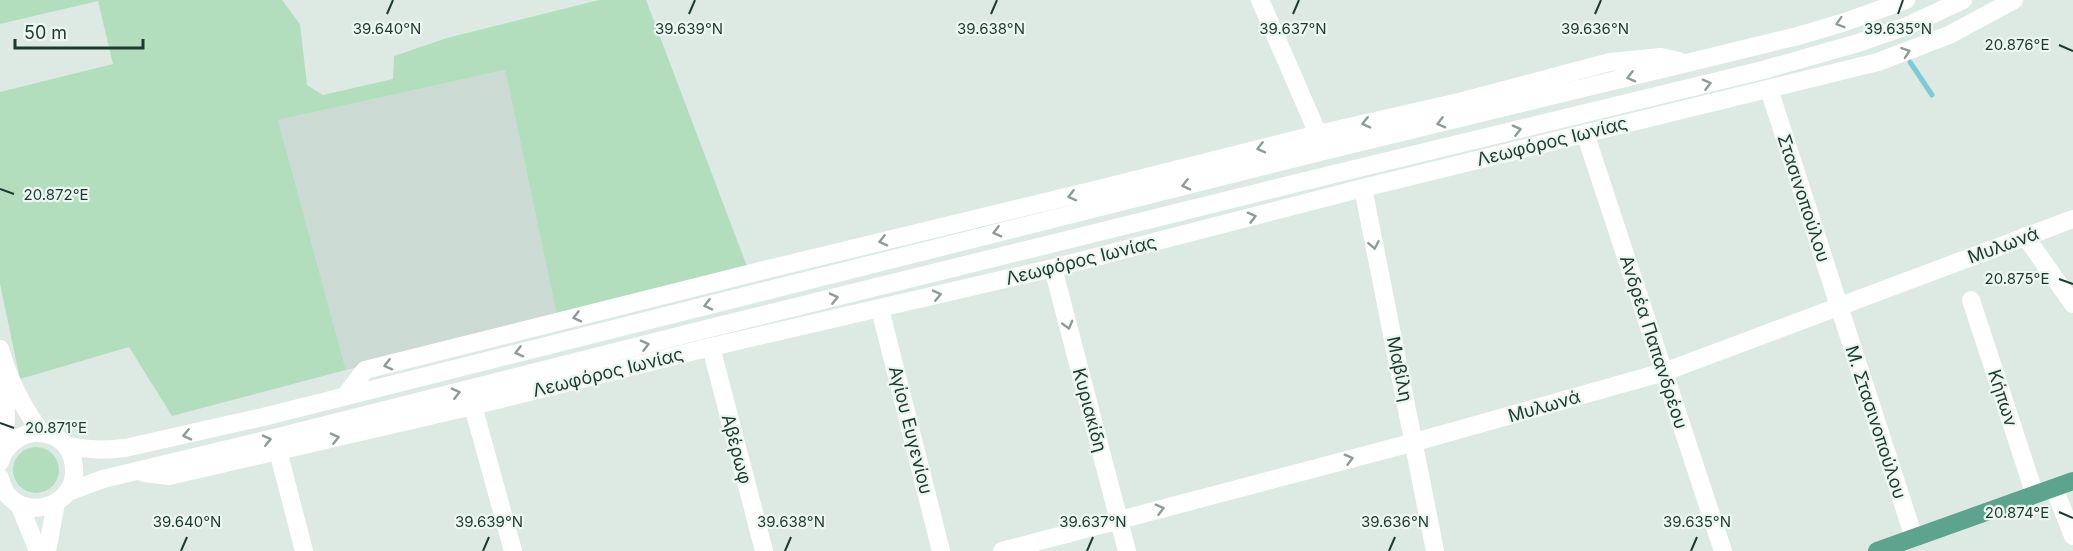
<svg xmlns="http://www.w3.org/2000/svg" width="2073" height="551" font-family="Inter,sans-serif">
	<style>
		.built { fill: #cbdad2 }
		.green { fill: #b3debd }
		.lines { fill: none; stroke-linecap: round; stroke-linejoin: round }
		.stream { stroke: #7fcbd5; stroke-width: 5 }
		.minor { stroke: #fff; stroke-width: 18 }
		.major { stroke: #5da38e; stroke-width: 18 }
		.oneway { stroke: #8e9c98 }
		.ticks { fill: none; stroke: #1d3a31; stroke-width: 2 }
		.labels { text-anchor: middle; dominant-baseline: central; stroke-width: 4.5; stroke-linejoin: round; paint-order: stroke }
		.street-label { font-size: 18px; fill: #1d3a31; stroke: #edf7f1 }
		.ticks-label { font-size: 15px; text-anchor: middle; fill: #1d3a31; stroke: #edf7f1; stroke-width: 4.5; stroke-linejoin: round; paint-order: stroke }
	</style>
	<rect width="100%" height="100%" fill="#dceae3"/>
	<!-- built -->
	<path class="built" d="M505 70 557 316 346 370 278 120Z"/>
	<!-- green -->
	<path class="green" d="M0 0H282L300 24 307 85 323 95 393 79 394 56 447 38 599 0H646L748 269 557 316 505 70 278 120 346 370 172 416 129 347 20 379 0 284V92L113 64 98 1 0 24Z
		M13 470a23 23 0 1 1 46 0a23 23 0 1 1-46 0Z"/>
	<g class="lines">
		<!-- stream -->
		<path class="stream" d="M1910 62 1932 95"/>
		<!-- minor -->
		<path class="minor" d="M1260 0 1318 134
			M1769 89 1914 538
			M1585 133 1723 551
			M1363 188 1435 551
			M2025 236 2073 304
			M1053 268 1127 551
			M1971 300 2035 495
			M880 309 941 551
			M711 347 764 551
			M0 349C9 380 22 407 42 433
			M345 396 365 370 756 272 1099 189 1318 134 1459 102 1610 62 1661 57 1679 61
			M473 406 513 551
			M65 445C86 450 104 451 125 448L263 417 1324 151 1798 36 1845 22 1906 0
			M278 451 304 551
			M2 454 6 418 5 375
			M0 462C6 441 29 427 50 435 62 439 71 449 73 461 84 511 10 527 0 478
			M144 473 169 476 473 406 711 347 1053 268 1363 188 1878 62 1949 35 2014 0
			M2054 488 2073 536
			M68 492 103 479 274 438 706 329 1338 173 1763 70 1858 43 1907 26 1963 0
			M19 504 38 551
			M47 551 56 503
			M1002 551 1415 442 1664 372 2073 219"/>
		<!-- major -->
		<path class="major" d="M1877 551 2073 481"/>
	</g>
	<!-- one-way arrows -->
	<defs><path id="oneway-chevron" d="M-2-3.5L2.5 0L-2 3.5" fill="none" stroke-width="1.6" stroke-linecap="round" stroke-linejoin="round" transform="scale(1.5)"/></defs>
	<g class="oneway">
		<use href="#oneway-chevron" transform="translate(1840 23) rotate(163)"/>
		<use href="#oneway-chevron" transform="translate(1906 52) rotate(-19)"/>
		<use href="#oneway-chevron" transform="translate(1631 77) rotate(166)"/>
		<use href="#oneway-chevron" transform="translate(1707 84) rotate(-14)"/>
		<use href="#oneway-chevron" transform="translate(1366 123) rotate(167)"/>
		<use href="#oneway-chevron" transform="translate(1441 123) rotate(166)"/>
		<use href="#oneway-chevron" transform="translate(1517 130) rotate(-14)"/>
		<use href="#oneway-chevron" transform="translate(1261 148) rotate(166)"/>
		<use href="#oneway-chevron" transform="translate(1186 185) rotate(166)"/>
		<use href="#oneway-chevron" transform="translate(1072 196) rotate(166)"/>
		<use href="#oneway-chevron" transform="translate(1252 217) rotate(-15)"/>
		<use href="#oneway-chevron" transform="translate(997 232) rotate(166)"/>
		<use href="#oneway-chevron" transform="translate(883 241) rotate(166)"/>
		<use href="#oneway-chevron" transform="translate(1374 245) rotate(79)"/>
		<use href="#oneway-chevron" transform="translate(937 295) rotate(-13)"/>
		<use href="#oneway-chevron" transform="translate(834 298) rotate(-13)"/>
		<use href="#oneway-chevron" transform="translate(708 305) rotate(166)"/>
		<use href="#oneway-chevron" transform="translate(577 317) rotate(166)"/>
		<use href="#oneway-chevron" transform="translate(1068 325) rotate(75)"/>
		<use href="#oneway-chevron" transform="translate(645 345) rotate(-14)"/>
		<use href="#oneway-chevron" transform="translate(519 352) rotate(166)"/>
		<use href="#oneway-chevron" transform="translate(388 365) rotate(166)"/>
		<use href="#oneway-chevron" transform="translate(456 393) rotate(-14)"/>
		<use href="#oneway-chevron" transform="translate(187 435) rotate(167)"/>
		<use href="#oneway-chevron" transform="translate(335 438) rotate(-13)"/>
		<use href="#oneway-chevron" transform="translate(267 440) rotate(-13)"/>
		<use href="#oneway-chevron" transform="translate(1349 459) rotate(-15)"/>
		<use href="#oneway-chevron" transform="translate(1160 509) rotate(-15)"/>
	</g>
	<!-- ticks -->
	<path class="ticks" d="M387 14 393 0M689 14 695 0M991 14 997 0M1293 14 1299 0M1595 14 1601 0M1898 14 1903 0M2059 45 2073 51M0 189 14 194M2059 279 2073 284M0 423 14 428M2059 512 2073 518M181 551 187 537M483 551 489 537M785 551 791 537M1087 551 1093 537M1389 551 1395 537M1691 551 1697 537"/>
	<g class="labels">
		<!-- street labels -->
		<g class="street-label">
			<text transform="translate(1552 141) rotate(-14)">Λεωφόρος Ιωνίας</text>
			<text transform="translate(1804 198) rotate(72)">Στασινοπούλου</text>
			<text transform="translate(2003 245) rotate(-20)">Μυλωνά</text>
			<text transform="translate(1081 260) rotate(-14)">Λεωφόρος Ιωνίας</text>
			<text transform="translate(1654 342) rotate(72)">Ανδρέα Παπανδρέου</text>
			<text transform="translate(1400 369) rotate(78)">Μαβίλη</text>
			<text transform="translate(608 372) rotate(-14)">Λεωφόρος Ιωνίας</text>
			<text transform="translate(2003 398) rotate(72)">Κήπων</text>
			<text transform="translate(1544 406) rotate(-16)">Μυλωνά</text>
			<text transform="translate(1090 410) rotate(75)">Κυριακίδη</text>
			<text transform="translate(1876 422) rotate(72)">Μ. Στασινοπούλου</text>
			<text transform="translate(911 430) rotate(76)">Αγίου Ευγενίου</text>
			<text transform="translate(737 449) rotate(75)">Αβέρωφ</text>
		</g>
	</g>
	<g class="ticks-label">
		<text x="387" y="34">39.640°N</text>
		<text x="689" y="34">39.639°N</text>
		<text x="991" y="34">39.638°N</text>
		<text x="1293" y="34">39.637°N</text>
		<text x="1595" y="34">39.636°N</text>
		<text x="1898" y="34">39.635°N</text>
		<text x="2017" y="50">20.876°E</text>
		<text x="56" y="200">20.872°E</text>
		<text x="2017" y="284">20.875°E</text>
		<text x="56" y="433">20.871°E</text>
		<text x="2017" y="518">20.874°E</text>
		<text x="187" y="527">39.640°N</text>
		<text x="489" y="527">39.639°N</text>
		<text x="791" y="527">39.638°N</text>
		<text x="1093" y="527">39.637°N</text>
		<text x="1395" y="527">39.636°N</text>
		<text x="1697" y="527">39.635°N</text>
	</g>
	<!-- scale -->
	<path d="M15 39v9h128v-9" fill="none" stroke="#1d3a31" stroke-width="3"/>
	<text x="24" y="39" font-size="18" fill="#1d3a31" stroke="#edf7f1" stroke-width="4.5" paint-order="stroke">50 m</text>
</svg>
